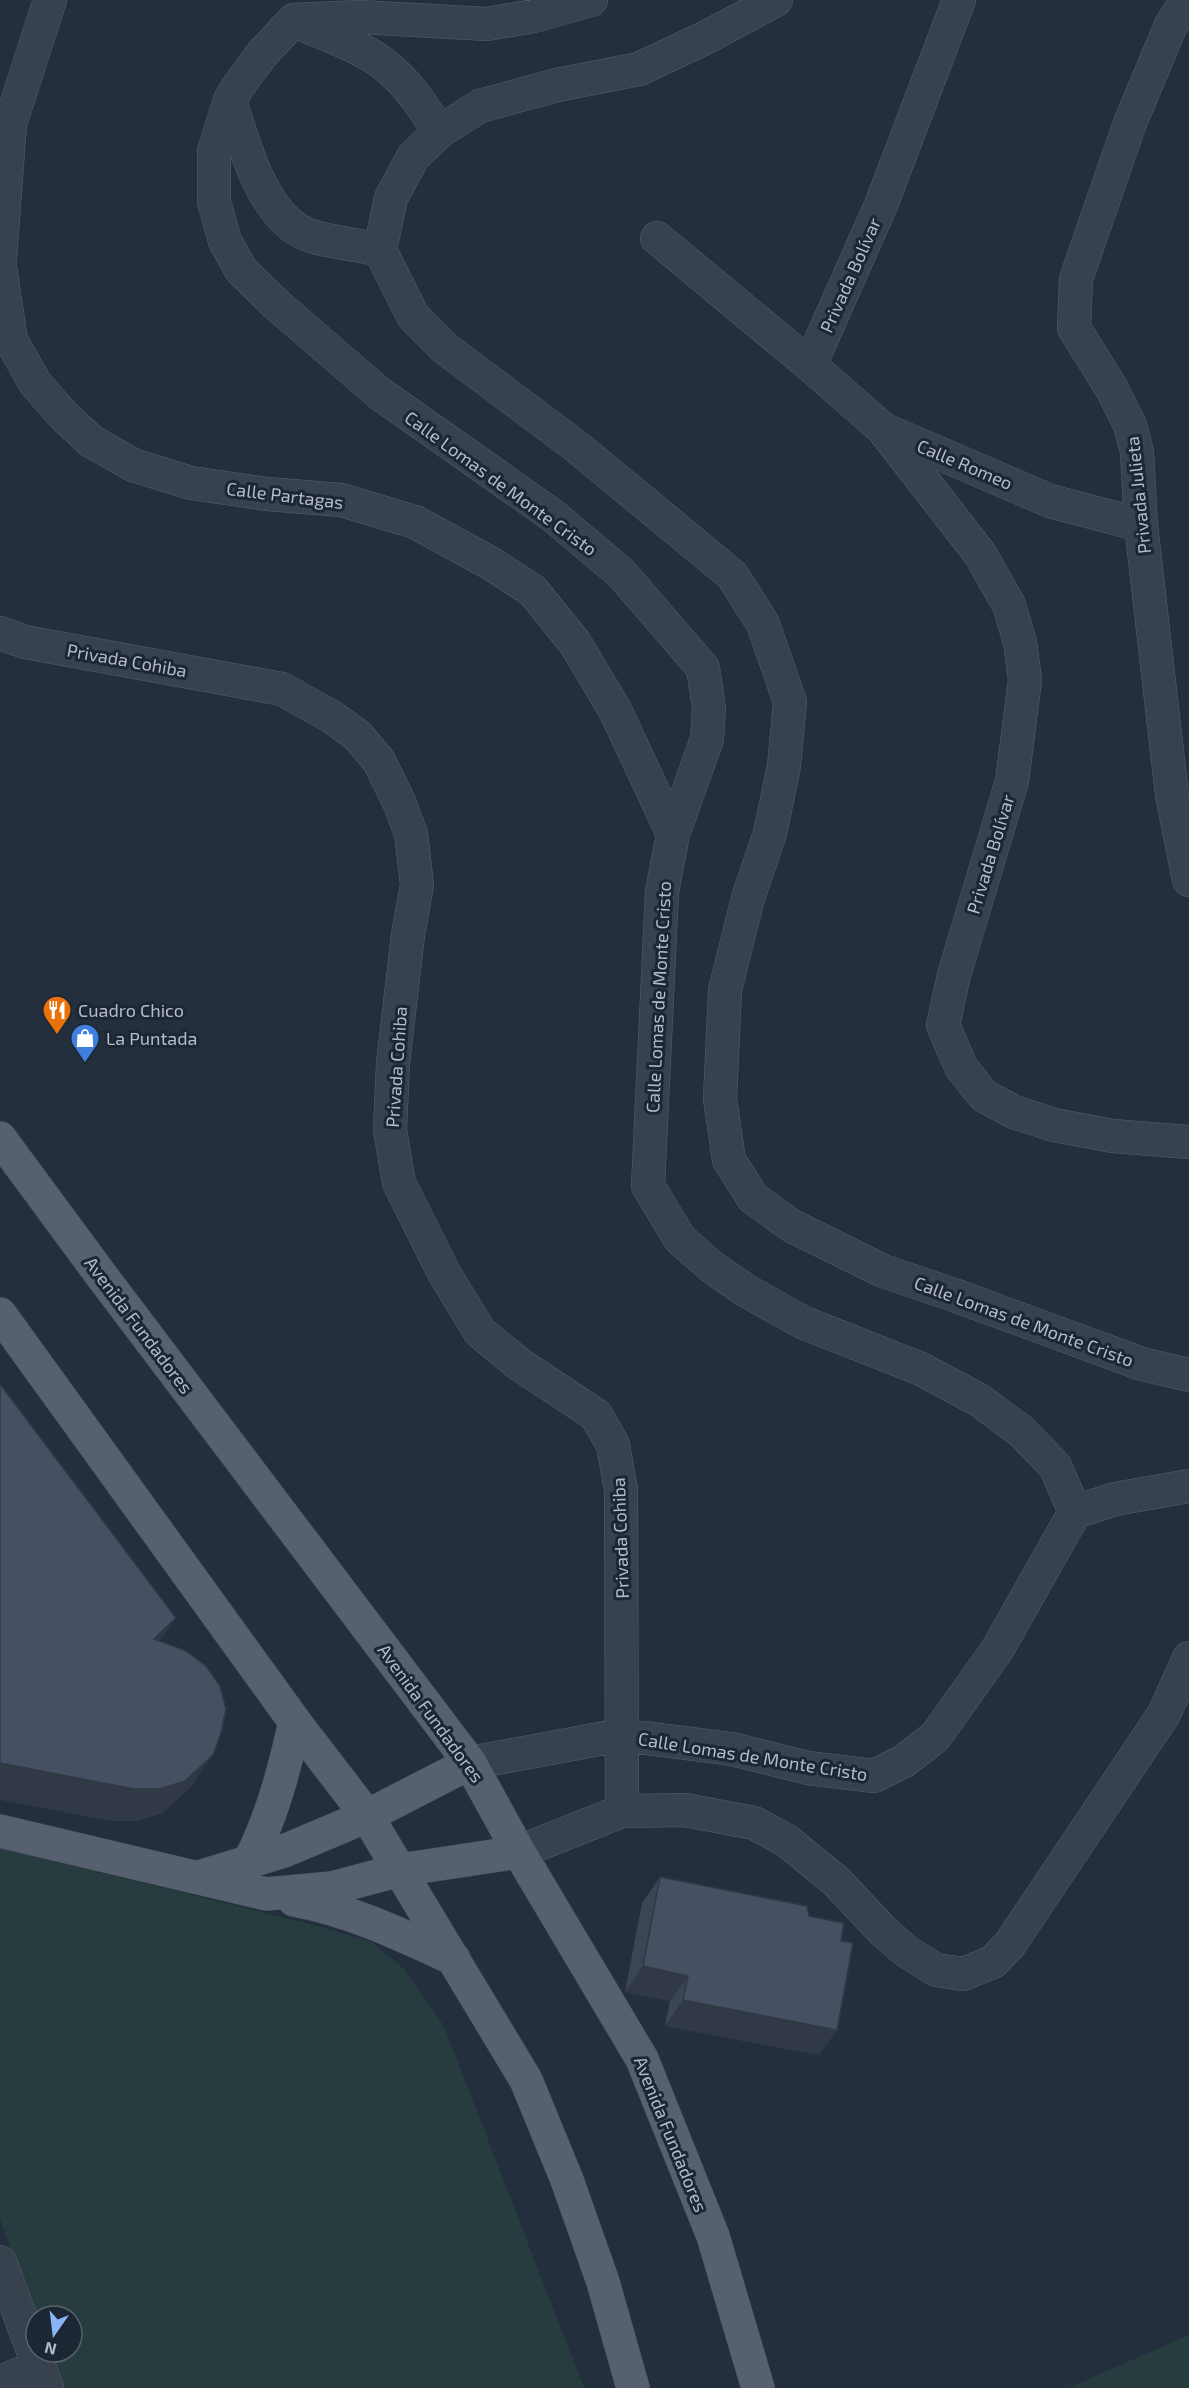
<svg xmlns="http://www.w3.org/2000/svg" width="1189" height="2388" font-family="'Exo 2',sans-serif">
	<style>
		.green { fill: #263c3f }
		.lines { fill: none; stroke-linecap: round; stroke-linejoin: round }
		.minor-casing { stroke: #565f6c; stroke-width: 34 }
		.major-casing { stroke: #414a57; stroke-width: 34 }
		.minor { stroke: #38414e; stroke-width: 33 }
		.major { stroke: #56606e; stroke-width: 33 }
		.wall { fill: #3b4654 }
		.shaded-wall { fill: #303945 }
		.building { fill: #455162; stroke: #303945; stroke-width: 1.5 }
		.labels { text-anchor: middle; dominant-baseline: central; stroke-width: 6; stroke-linejoin: round; paint-order: stroke }
		.street-label { font-size: 18px; fill: #b4bcc9; stroke: #1d2633 }
		.poi-label { font-size: 18px; fill: #b4bcc9; stroke: #1d2633; text-anchor: start }
	</style>
	<rect width="100%" height="100%" fill="#242f3e"/>
	<!-- green -->
	<path class="green" d="M0 1848 310 1924 372 1942 404 1969 444 2026 584 2388H62L49 2352H72V2316L36 2318 0 2219Z
		M1189 2335V2388H1068Z"/>
	<g class="lines">
		<!-- minor casing -->
		<g class="minor-casing">
			<path id="minor" d="M776 0 707 37 639 69 557 85 480 106 439 132 413 157 391 198 380 250 413 316 446 349 577 447 732 575 763 624 790 702 784 766 770 833 748 898 725 990 720 1099 729 1160 753 1198 792 1226 883 1271 954 1295 1142 1364 1189 1375
				M1187 0 1171 25 1130 123 1076 279 1074 328 1112 389 1130 425 1137 452 1141 525 1172 795 1189 880
				M298 22C328 36 370 49 393 72 412 89 426 111 439 132
				M230 100C243 142 263 221 311 236 333 243 357 244 380 250
				M657 238 810 365 883 429 1050 501 1141 525
				M0 259 10 124 50 0
				M0 267 11 340 35 383 64 416 91 441 133 465 191 483 267 494 341 500 415 522 492 564 533 591 575 643 615 710 673 834
				M810 365 881 205 959 0
				M883 429 980 554 1009 605 1020 642 1025 680 1012 781 954 975 943 1025 961 1067 984 1096 1014 1112 1054 1125 1113 1136 1189 1142
				M0 633 25 642 282 689 332 717 358 736 379 761 400 804 411 834 417 885 408 935 393 1063 390 1130 399 1183 444 1273 480 1332 519 1364 596 1415 613 1445 621 1490 622 1811
				M1075 1512 1115 1499 1189 1486
				M470 1763 621 1735 732 1749 808 1768 874 1776 904 1761 935 1737 997 1650 1075 1512 1055 1466 1021 1431 979 1400 921 1369 802 1322 745 1290 712 1267 680 1239 648 1186 662 892 673 834 707 739 709 708 703 668 621 573 552 515 379 393 277 305 241 270 225 241 214 202V151L230 100 237 88 262 54 294 20 359 17 487 24 534 16 591 0
				M519 1852 622 1811 685 1810 754 1823 787 1841 836 1881 883 1931 906 1951 936 1970 963 1974 993 1962 1010 1944 1164 1714 1189 1658
				M0 2262 47 2388
				M0 2382 37 2367"/>
		</g>
		<!-- major casing -->
		<g class="major-casing">
			<path id="major" d="M0 1138 104 1279 470 1763 519 1852 642 2059 713 2236 758 2388
				M0 1314 295 1722 367 1816 526 2080 567 2180 603 2282 633 2388
				M0 1831 266 1894 332 1888 400 1870 519 1852
				M249 1862C272 1817 284 1771 295 1722
				M199 1877 284 1851 367 1816 470 1763
				M294 1900C350 1910 402 1935 454 1959"/>
		</g>
		<!-- minor -->
		<use href="#minor" class="minor"/>
		<!-- major -->
		<use href="#major" class="major"/>
	</g>
	<!-- wall -->
	<path class="wall" d="M660 1877 809 1916 841 1941 837 2030 819 2055 665 2026 670 2001 625 1992 642 1903Z"/>
	<!-- shaded-wall -->
	<path class="shaded-wall" d="M176 1618 153 1650 154 1639Z
		M213 1755 190 1788 163 1813 138 1821H111L0 1800V1763Z
		M643 1966 688 1976 670 2001 625 1992Z
		M683 2000 837 2030 819 2055 665 2026Z"/>
	<!-- building -->
	<path class="building" d="M0 1384 176 1618 154 1639 186 1651 206 1666 220 1686 226 1709 221 1733 213 1755 185 1781 160 1789H134L0 1763Z
		M660 1877 807 1906 809 1916 844 1923 841 1941 853 1943 837 2030 683 2000 688 1976 643 1966Z"/>
	<!-- icons -->
	<defs>
		<g id="restaurant-pin" transform="scale(1.5)"><path d="M0 17L-7.5 6A9.5 9.5 0 1 1 7.5 6Z" fill="#e8710a" stroke="#1d2633"/><path d="M-5-6h1v4h1v-4h1v4h1v-4h1v5L-1.5 .5V6h-2V.5L-5-1ZM5-6V6H3V1.5H1.5Q1.5-4 5-6Z" fill="#fff"/></g>
		<g id="shop-pin" transform="scale(1.5)"><path d="M0 17L-7.5 6A9.5 9.5 0 1 1 7.5 6Z" fill="#3f7fe0" stroke="#1d2633"/><path d="M-5-2.5h2.3a2.7 3.5 0 0 1 5.4 0H5L5.5 6h-11ZM-1.5-2.5h3a1.5 2.3 0 0 0-3 0Z" fill="#fff"/></g>
	</defs>
	<g fill-rule="evenodd">
		<use href="#restaurant-pin" x="57" y="1010"/>
		<use href="#shop-pin" x="85" y="1038"/>
	</g>
	<g class="labels">
		<!-- street labels -->
		<g class="street-label">
			<text transform="translate(850 275) rotate(-66)">Privada Bolívar</text>
			<text transform="translate(965 464) rotate(23)">Calle Romeo</text>
			<text transform="translate(501 483) rotate(36)">Calle Lomas de Monte Cristo</text>
			<text transform="translate(285 495) rotate(7)">Calle Partagas</text>
			<text transform="translate(1138 495) rotate(-96)">Privada Julieta</text>
			<text transform="translate(127 660) rotate(10)">Privada Cohiba</text>
			<text transform="translate(990 854) rotate(-73)">Privada Bolívar</text>
			<text transform="translate(658 997) rotate(-87)">Calle Lomas de Monte Cristo</text>
			<text transform="translate(396 1067) rotate(-86)">Privada Cohiba</text>
			<text transform="translate(1024 1321) rotate(20)">Calle Lomas de Monte Cristo</text>
			<text transform="translate(139 1325) rotate(53)">Avenida Fundadores</text>
			<text transform="translate(620 1538) rotate(-92)">Privada Cohiba</text>
			<text transform="translate(431 1713) rotate(54)">Avenida Fundadores</text>
			<text transform="translate(753 1756) rotate(9)">Calle Lomas de Monte Cristo</text>
			<text transform="translate(671 2134) rotate(68)">Avenida Fundadores</text>
		</g>
		<!-- poi labels -->
		<g class="poi-label">
			<text x="78" y="1010">Cuadro Chico</text>
			<text x="106" y="1038">La Puntada</text>
		</g>
	</g>
	<!-- north arrow -->
	<g transform="translate(54 2334) rotate(194)"><circle r="28" fill="#1d2633" stroke="#59626f" stroke-width="1.5"/>
	<path d="M0-4.5L10 22L0 15L-10 22Z" fill="#8ab4f8"/>
	<text y="-9" font-size="16" font-weight="bold" text-anchor="middle" fill="#b4bcc9">N</text>
	</g>
</svg>
